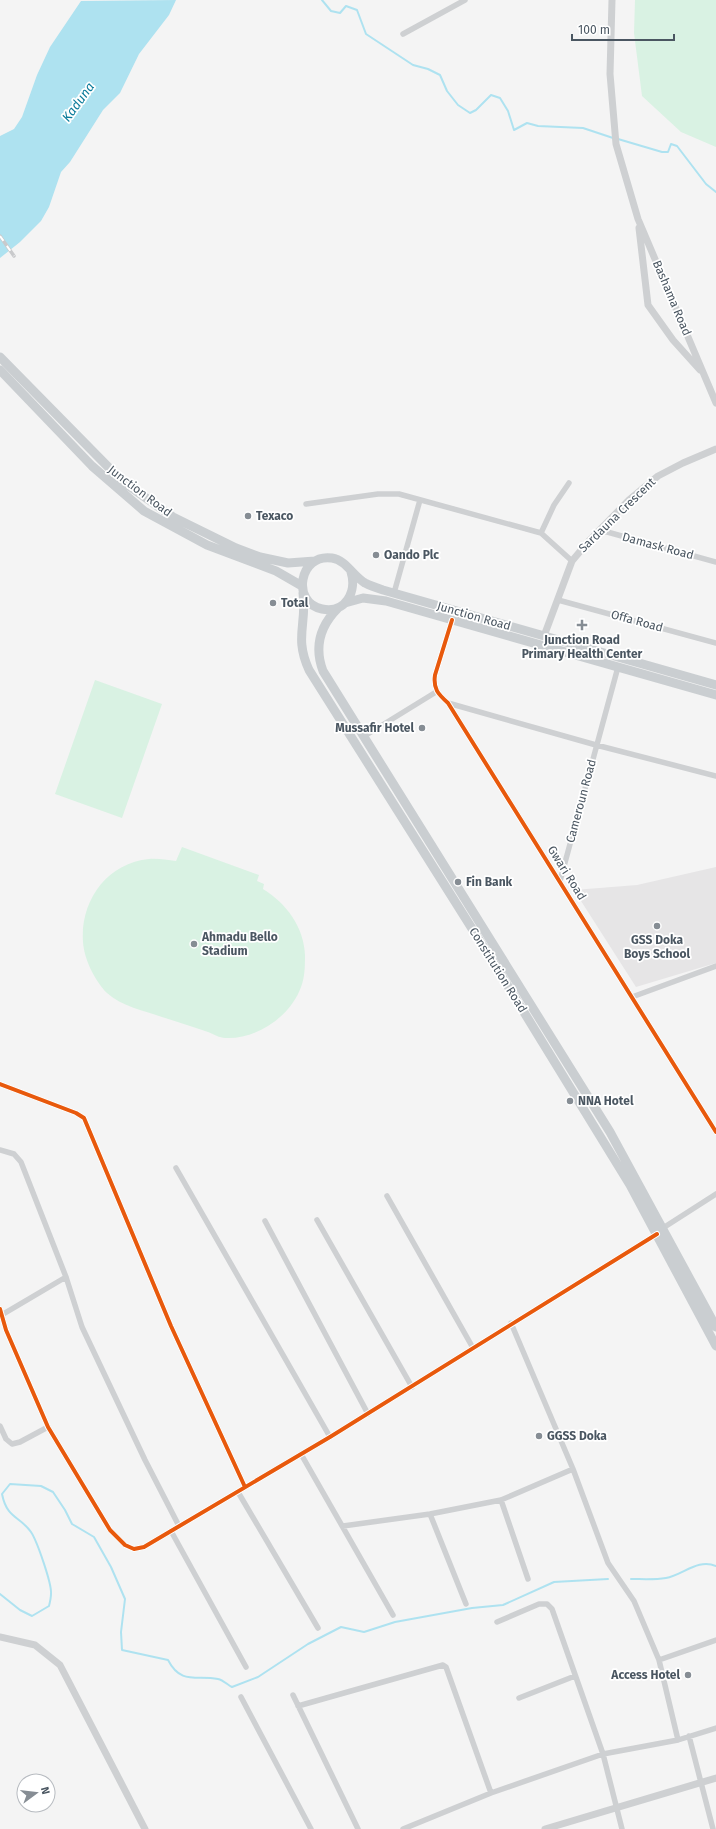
<svg xmlns="http://www.w3.org/2000/svg" width="716" height="1829" font-family="'Fira Sans',sans-serif">
	<style>
		.education { fill: #e6e5e6 }
		.green { fill: #d9f2e3 }
		.water { fill: #aee2f0 }
		.lines { fill: none; stroke-linecap: round; stroke-linejoin: round }
		.stream { stroke: #aee2f0; stroke-width: 2 }
		.minor { stroke: #ced0d2; stroke-width: 5.5 }
		.tertiary { stroke: #ced0d2; stroke-width: 7 }
		.primary { stroke: #caced1; stroke-width: 9 }
		.rail-casing { stroke: #c9cacc; stroke-width: 3.5 }
		.rail { stroke: #fff; stroke-width: 2; stroke-dasharray: 6; stroke-linecap: butt }
		.cycleway-casing { stroke: #fff; stroke-width: 6 }
		.cycleway { stroke: #e8590c; stroke-width: 4 }
		.poi-dot { fill: #868d94; stroke: #fff; stroke-width: 1.5 }
		.labels { text-anchor: middle; dominant-baseline: central; stroke-width: 3.5; stroke-linejoin: round; paint-order: stroke }
		.street-label { font-size: 12px; fill: #4a5661; stroke: #fff }
		.poi-label { font-size: 12px; font-weight: bold; fill: #4a5661; stroke: #fff; text-anchor: start }
		.water-label { font-size: 13px; font-style: italic; fill: #0c7c9b; stroke: #fff }
	</style>
	<rect width="100%" height="100%" fill="#f4f4f4"/>
	<!-- education -->
	<path class="education" d="M716 867V963L636 987 574 890 637 885Z"/>
	<!-- green -->
	<path class="green" d="M635 0H716V147L681 132 642 96 634 33Z
		M95 680 162 704 122 818 55 794Z
		M182 847 259 875 257 881 264 884 263 889C286 903 304 927 305 955 305 965 305 977 301 987 291 1016 256 1040 225 1038 220 1038 213 1034 208 1032 193 1027 178 1022 162 1017 145 1011 121 1006 107 993 95 981 84 959 83 942 80 901 107 863 149 859 157 858 167 860 176 861Z"/>
	<!-- water -->
	<path class="water" d="M176 0 169 15 139 54 120 93 103 110 70 162 61 172 49 207 41 221 20 242 0 258V136L14 129 22 117 37 75 50 47 81 1Z"/>
	<g class="lines">
		<!-- stream -->
		<path class="stream" d="M322 0 331 11 340 13 346 6 357 10 366 34 413 65 428 69 440 75 447 91 458 105 470 113 476 110 491 95 500 98 508 111 514 130 527 123 538 126 583 128 613 138
			M618 139 662 152H668L671 144 677 146 706 184 716 192
			M631 1579C642 1579 654 1580 666 1578 683 1575 698 1558 716 1566
			M0 1594 20 1610 32 1616 49 1606C50 1602 51 1598 51 1594 52 1584 37 1541 31 1532 20 1516 7 1519 2 1494L10 1484 41 1486 53 1492 65 1510 72 1524 94 1537 111 1567 125 1599 121 1632 122 1650 168 1660C181 1685 196 1675 218 1679 223 1680 228 1685 232 1687L258 1677 308 1644 341 1627 364 1632 395 1622 472 1608 503 1605 554 1582 608 1579"/>
		<!-- minor -->
		<path class="minor" d="M403 34 465 0
			M306 504 378 494H399L541 533 572 561
			M600 530 716 562
			M541 533 554 505 569 483
			M394 593 420 500
			M558 600 716 643
			M452 620 435 675C433 689 438 694 448 703L716 1132
			M448 703 596 745 716 776
			M363 737 436 692
			M560 881 618 667
			M632 997 716 966
			M0 1084 76 1113 84 1118 171 1326 245 1487
			M0 1150 14 1154 21 1162 66 1277 82 1327 145 1460 179 1526
			M176 1168 330 1437
			M387 1196 473 1348
			M317 1220 412 1387
			M265 1221 368 1414
			M663 1228 716 1194
			M0 1309 6 1330 48 1427 110 1530 125 1545 134 1549 144 1547 171 1531 330 1437 657 1234
			M0 1316 66 1277
			M511 1323 573 1469 608 1563 634 1601 659 1660 678 1740
			M0 1426 6 1439 12 1444 20 1442 48 1427
			M301 1454 393 1615
			M238 1492 318 1628
			M501 1500 528 1579
			M430 1514 466 1604
			M343 1526 430 1514 501 1500 573 1469
			M171 1531 246 1667
			M497 1622 539 1604H547L552 1609 603 1754 622 1829
			M659 1660 716 1640
			M293 1695 358 1829
			M241 1697 311 1829
			M519 1698 575 1676
			M298 1706 443 1665 446 1667 491 1793
			M689 1736 713 1829
			M403 1829 491 1793 603 1754 678 1740 716 1728"/>
		<!-- tertiary -->
		<path class="tertiary" d="M612 0 610 74 616 144 638 219 716 403
			M639 228 648 305 673 340 700 370
			M544 636 572 561 588 542 629 500 658 476 683 463 716 449
			M0 1637 35 1645 60 1665 145 1829
			M545 1829 716 1778"/>
		<!-- primary -->
		<path class="primary" d="M0 357 122 481 173 517 236 548 260 557 288 563 315 561
			M0 370 92 466 144 511 207 545 276 571 302 586
			M351 572C357 591 346 614 322 609 291 603 299 553 332 558 346 560 353 576 365 583 371 586 377 588 383 590L716 685
			M303 593C307 625 294 637 309 670L495 965 630 1185 716 1346
			M345 603 363 598 386 601 716 695
			M338 608C320 626 314 647 323 671L610 1132 716 1327"/>
		<!-- rail casing -->
		<g class="rail-casing">
			<path id="rail" d="M0 236 14 256"/>
		</g>
		<!-- rail -->
		<use href="#rail" class="rail"/>
		<!-- cycleway casing -->
		<g class="cycleway-casing">
			<path id="cycleway" d="M452 620 435 675C433 689 438 694 448 703L716 1132
				M0 1084 76 1113 84 1118 171 1326 245 1487
				M0 1309 6 1330 48 1427 110 1530 125 1545 134 1549 144 1547 171 1531 330 1437 657 1234"/>
		</g>
		<!-- cycleway -->
		<use href="#cycleway" class="cycleway"/>
	</g>
	<!-- markers -->
	<g class="poi-dot">
		<circle cx="248" cy="516" r="4"/>
		<circle cx="376" cy="555" r="4"/>
		<circle cx="273" cy="603" r="4"/>
		<path d="M580 619h4v4h4v4h-4v4h-4v-4h-4v-4h4z"/>
		<circle cx="422" cy="728" r="4"/>
		<circle cx="458" cy="882" r="4"/>
		<circle cx="657" cy="926" r="4"/>
		<circle cx="194" cy="944" r="4"/>
		<circle cx="570" cy="1101" r="4"/>
		<circle cx="539" cy="1436" r="4"/>
		<circle cx="688" cy="1675" r="4"/>
	</g>
	<g class="labels">
		<!-- street labels -->
		<g class="street-label">
			<text transform="translate(672 298) rotate(67)">Bashama Road</text>
			<text transform="translate(140 491) rotate(37)">Junction Road</text>
			<text transform="translate(617 515) rotate(-44)">Sardauna Crescent</text>
			<text transform="translate(658 546) rotate(15)">Damask Road</text>
			<text transform="translate(474 616) rotate(16)">Junction Road</text>
			<text transform="translate(637 621) rotate(15)">Offa Road</text>
			<text transform="translate(581 801) rotate(-75)">Cameroun Road</text>
			<text transform="translate(567 873) rotate(58)">Gwari Road</text>
			<text transform="translate(498 970) rotate(58)">Constitution Road</text>
		</g>
		<!-- poi labels -->
		<g class="poi-label">
			<text x="256" y="516">Texaco</text>
			<text x="384" y="555">Oando Plc</text>
			<text x="281" y="603">Total</text>
			<text x="582" y="640" text-anchor="middle">Junction Road<tspan x="582" dy="14">Primary Health Center</tspan></text>
			<text x="414" y="728" text-anchor="end">Mussafir Hotel</text>
			<text x="466" y="882">Fin Bank</text>
			<text x="202" y="937">Ahmadu Bello<tspan x="202" dy="14">Stadium</tspan></text>
			<text x="657" y="940" text-anchor="middle">GSS Doka<tspan x="657" dy="14">Boys School</tspan></text>
			<text x="578" y="1101">NNA Hotel</text>
			<text x="547" y="1436">GGSS Doka</text>
			<text x="680" y="1675" text-anchor="end">Access Hotel</text>
		</g>
		<!-- water labels -->
		<g class="water-label">
			<text transform="translate(78 102) rotate(-54)">Kaduna</text>
		</g>
	</g>
	<!-- north arrow -->
	<g transform="translate(36 1793) rotate(75)"><circle r="19" fill="#ffffff" stroke="#b7bbc0"/>
	<path d="M0-3L7 15L0 10L-7 15Z" fill="#868d94"/>
	<text y="-6" font-size="11" font-weight="bold" text-anchor="middle" fill="#4a5661">N</text>
	</g>
	<!-- scale -->
	<path d="M572 34v6h102v-6" fill="none" stroke="#4a5661" stroke-width="2"/>
	<text x="578" y="34" font-size="12" fill="#4a5661" stroke="#ffffff" stroke-width="3" paint-order="stroke">100 m</text>
</svg>
